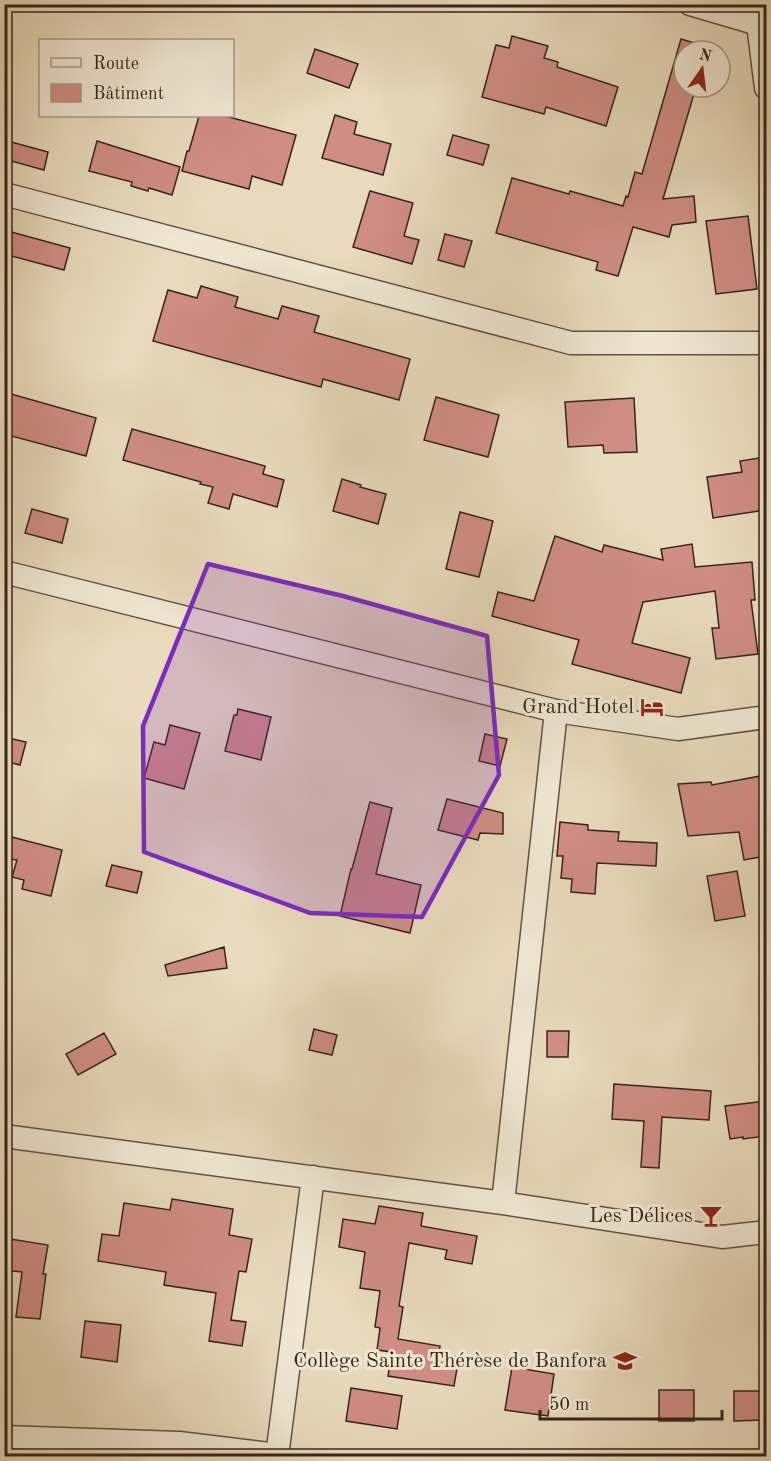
<svg xmlns="http://www.w3.org/2000/svg" width="771" height="1461" font-family="'Old Standard TT',serif">
	<style>
		.building { fill: #d08d84; stroke: #36241b; stroke-width: 1.5 }
		.lines { fill: none; stroke-linecap: round; stroke-linejoin: round }
		.street-casing { stroke: #625243; stroke-width: 25 }
		.street { stroke: #f0e7d3; stroke-width: 22 }
		.marked { fill: #7b2cbf; fill-opacity: 0.2; stroke: #7b2cbf; stroke-width: 4.5; stroke-linejoin: round }
		.labels { text-anchor: middle; dominant-baseline: central; stroke-width: 6; stroke-linejoin: round; paint-order: stroke }
		.poi-label { font-size: 21px; fill: #36241b; stroke: #f0e7d3; text-anchor: end }
	</style>
	<rect width="100%" height="100%" fill="#e8dabc"/>
	<filter id="stains"><feTurbulence type="fractalNoise" baseFrequency=".00333" numOctaves="4"/><feColorMatrix values="0 0 0 0 .2 0 0 0 0 .09 0 0 0 0 .02 0 0 0 .5 -.17"/></filter>
	<radialGradient id="worn" r=".72"><stop offset=".6" stop-color="#630" stop-opacity="0"/><stop offset="1" stop-color="#630" stop-opacity=".3"/></radialGradient>
	<!-- building -->
	<path class="building" d="M512 36 548 46 544 58 558 62 557 67 618 87 606 126 546 107 544 114 482 97 496 45 509 48Z
		M681 39 708 47 707 51H684V87H696L663 199 694 196 696 222 672 225 669 237 633 227 618 276 596 270 598 262 496 233 512 178 569 194 570 191 623 206 626 196 628 197 635 172 642 174Z
		M315 49 358 64 349 88 307 73Z
		M335 115 357 122 354 134 391 144 383 175 322 158Z
		M199 116H225L296 135 282 185 252 176 249 189 182 171 187 151H189Z
		M453 135 489 145 483 165 447 155Z
		M4 140 48 152 44 170 4 159Z
		M97 141 180 167 172 195 149 188 148 191 131 186 132 182 89 171Z
		M370 191 413 203 404 236 419 240 412 264 353 247Z
		M748 216 757 289 716 294 706 221Z
		M4 230 70 248 64 270 4 254Z
		M445 234 472 241 464 267 438 260Z
		M201 286 238 297 235 307 278 319 282 306 319 316 314 332 410 359 399 400 323 379 321 387 153 341 168 290 197 298Z
		M4 392 96 418 86 456 4 434Z
		M436 397 499 415 488 457 424 440Z
		M634 398 637 452 604 453 603 445 568 447 565 402Z
		M132 429 265 466 263 474 284 480 277 507 233 494 229 509 208 503 213 487 200 484 201 482 123 460Z
		M766 457V510L713 518 707 477 742 472 740 461Z
		M342 479 361 485 360 487 386 494 378 524 333 511Z
		M32 509 68 519 62 543 25 533Z
		M460 512 493 521 479 577 446 569Z
		M555 536 602 552 604 545 663 560 661 549 692 544 695 567 752 562 755 600H751L758 654 716 659 712 628H719L715 591 643 602 632 643 690 658 681 693 572 664 579 640 492 616 498 592 534 601Z
		M238 709 271 717 261 760 225 751 234 715H237Z
		M170 725 200 733 184 789 144 778 154 742 165 745Z
		M485 734 507 739 500 766 479 761Z
		M4 737 26 742 20 765 4 761Z
		M766 775V856L744 860 739 832 688 836 678 784 711 782 712 785Z
		M447 799 503 813V834L480 833 478 840 438 830Z
		M370 802 392 808 376 874 421 885 410 933 340 916 351 869H352Z
		M560 822 588 825V830L619 832 618 841 657 843 656 866 597 863 595 894 571 892 572 879 561 878 563 856H557Z
		M4 835 62 850 51 896 22 889 24 880 12 877 17 860 4 858Z
		M112 865 142 872 137 893 106 886Z
		M737 871 745 916 715 921 707 876Z
		M224 947 227 968 168 976 165 965Z
		M314 1029 337 1035 332 1055 309 1050Z
		M547 1031H569L568 1057H547Z
		M104 1033 116 1054 78 1075 66 1054Z
		M614 1084 711 1091 709 1120 662 1117 659 1168 641 1167 644 1121 612 1119Z
		M766 1101V1136L743 1139V1137L730 1139 725 1106Z
		M172 1199 233 1209 229 1235 252 1239 246 1272 239 1271 231 1320 246 1322 242 1346 209 1341 216 1293 164 1285 166 1272 98 1261 102 1234 119 1236 124 1203 170 1210Z
		M379 1206 423 1213 421 1226 477 1236 472 1264 445 1259 447 1250 409 1243 399 1306 403 1307 398 1339 440 1346 439 1354 459 1357 454 1386 388 1376 392 1352 377 1350 380 1328 375 1327 380 1291 360 1288 365 1252 339 1247 343 1219 375 1224Z
		M4 1238 48 1245 43 1274H46L40 1319 16 1317 22 1272 4 1270Z
		M85 1321 121 1325 117 1362 81 1357Z
		M512 1367 554 1374 548 1416 505 1410Z
		M351 1388 402 1396 397 1429 346 1421Z
		M659 1390H694V1421H659Z
		M734 1391H766V1420L734 1421Z"/>
	<g class="lines">
		<!-- street casing -->
		<g class="street-casing">
			<path id="street" d="M690 4 758 24 766 23
				M758 24 766 88
				M4 194 571 343H766
				M4 572 556 711 678 729 766 717
				M4 1136 503 1203 722 1237 766 1232
				M503 1203 556 711
				M4 1437 179 1443 277 1455
				M277 1456 313 1177"/>
		</g>
		<!-- street -->
		<use href="#street" class="street"/>
	</g>
	<!-- marked area -->
	<path class="marked" d="M208 564 343 596 487 636 499 775 422 917 310 913 144 852 143 726Z"/>
	<!-- icons -->
	<defs>
		<g id="hotel-bare" transform="scale(1.8)"><path d="M-6-4.5h1.5V1H6V5H4.5V3h-9V5H-6ZM-4 0a1.8 1.8 0 1 1 3.6 0ZM.5 0V-2.5h3Q6-2.5 6 0Z" fill="#8f2418" stroke="#f0e7d3" stroke-width="2.5" paint-order="stroke"/></g>
		<g id="bar-bare" transform="scale(1.8)"><path d="M-6-5H6L.8 .8V4.5H3.5V6h-7V4.5H-.8V.8Z" fill="#8f2418" stroke="#f0e7d3" stroke-width="2.5" paint-order="stroke"/></g>
		<g id="school-bare" transform="scale(1.8)"><path d="M0-5L7-2L0 1L-7-2ZM-4 1L0 2.5L4 1V4Q0 6-4 4Z" fill="#8f2418" stroke="#f0e7d3" stroke-width="2.5" paint-order="stroke"/></g>
	</defs>
	<g fill-rule="evenodd">
		<use href="#hotel-bare" x="652" y="707"/>
		<use href="#bar-bare" x="711" y="1216"/>
		<use href="#school-bare" x="625" y="1361"/>
	</g>
	<g class="labels">
		<!-- poi labels -->
		<g class="poi-label">
			<text x="634" y="707">Grand Hotel</text>
			<text x="693" y="1216">Les Délices</text>
			<text x="607" y="1361">Collège Sainte Thérèse de Banfora</text>
		</g>
	</g>
	<!-- margin -->
	<rect width="771" height="1461" fill="none" stroke="#e8dabc" stroke-width="24"/>
	<rect x="6" y="6" width="759" height="1449" fill="none" stroke="#36241b" stroke-width="3"/>
	<rect x="12" y="12" width="747" height="1437" fill="none" stroke="#36241b" stroke-width="1.5"/>
	<!-- legend -->
	<rect x="39" y="39" width="195" height="78" fill="#f0e7d3" stroke="#a69989" stroke-width="1.5"/>
	<rect x="51" y="58" width="30" height="9" fill="#f0e7d3" stroke="#a69989" stroke-width="1.5"/>
	<text x="93" y="69" font-size="18" fill="#36241b">Route</text>
	<rect x="51" y="84" width="30" height="18" fill="#d08d84" stroke="#a69989" stroke-width="1.5"/>
	<text x="93" y="99" font-size="18" fill="#36241b">Bâtiment</text>
	<!-- north arrow -->
	<g transform="translate(702 69) rotate(14)"><circle r="28" fill="#f0e7d3" stroke="#a69989" stroke-width="1.5"/>
	<path d="M0-4.5L10 22L0 15L-10 22Z" fill="#8f2418"/>
	<text y="-9" font-size="16" font-weight="bold" text-anchor="middle" fill="#36241b">N</text>
	</g>
	<!-- scale -->
	<path d="M540 1410v9h182v-9" fill="none" stroke="#36241b" stroke-width="3"/>
	<text x="549" y="1410" font-size="18" fill="#36241b" stroke="#f0e7d3" stroke-width="4.5" paint-order="stroke">50 m</text>
	<rect width="100%" height="100%" filter="url(#stains)"/>
	<rect width="100%" height="100%" fill="url(#worn)"/>
</svg>
